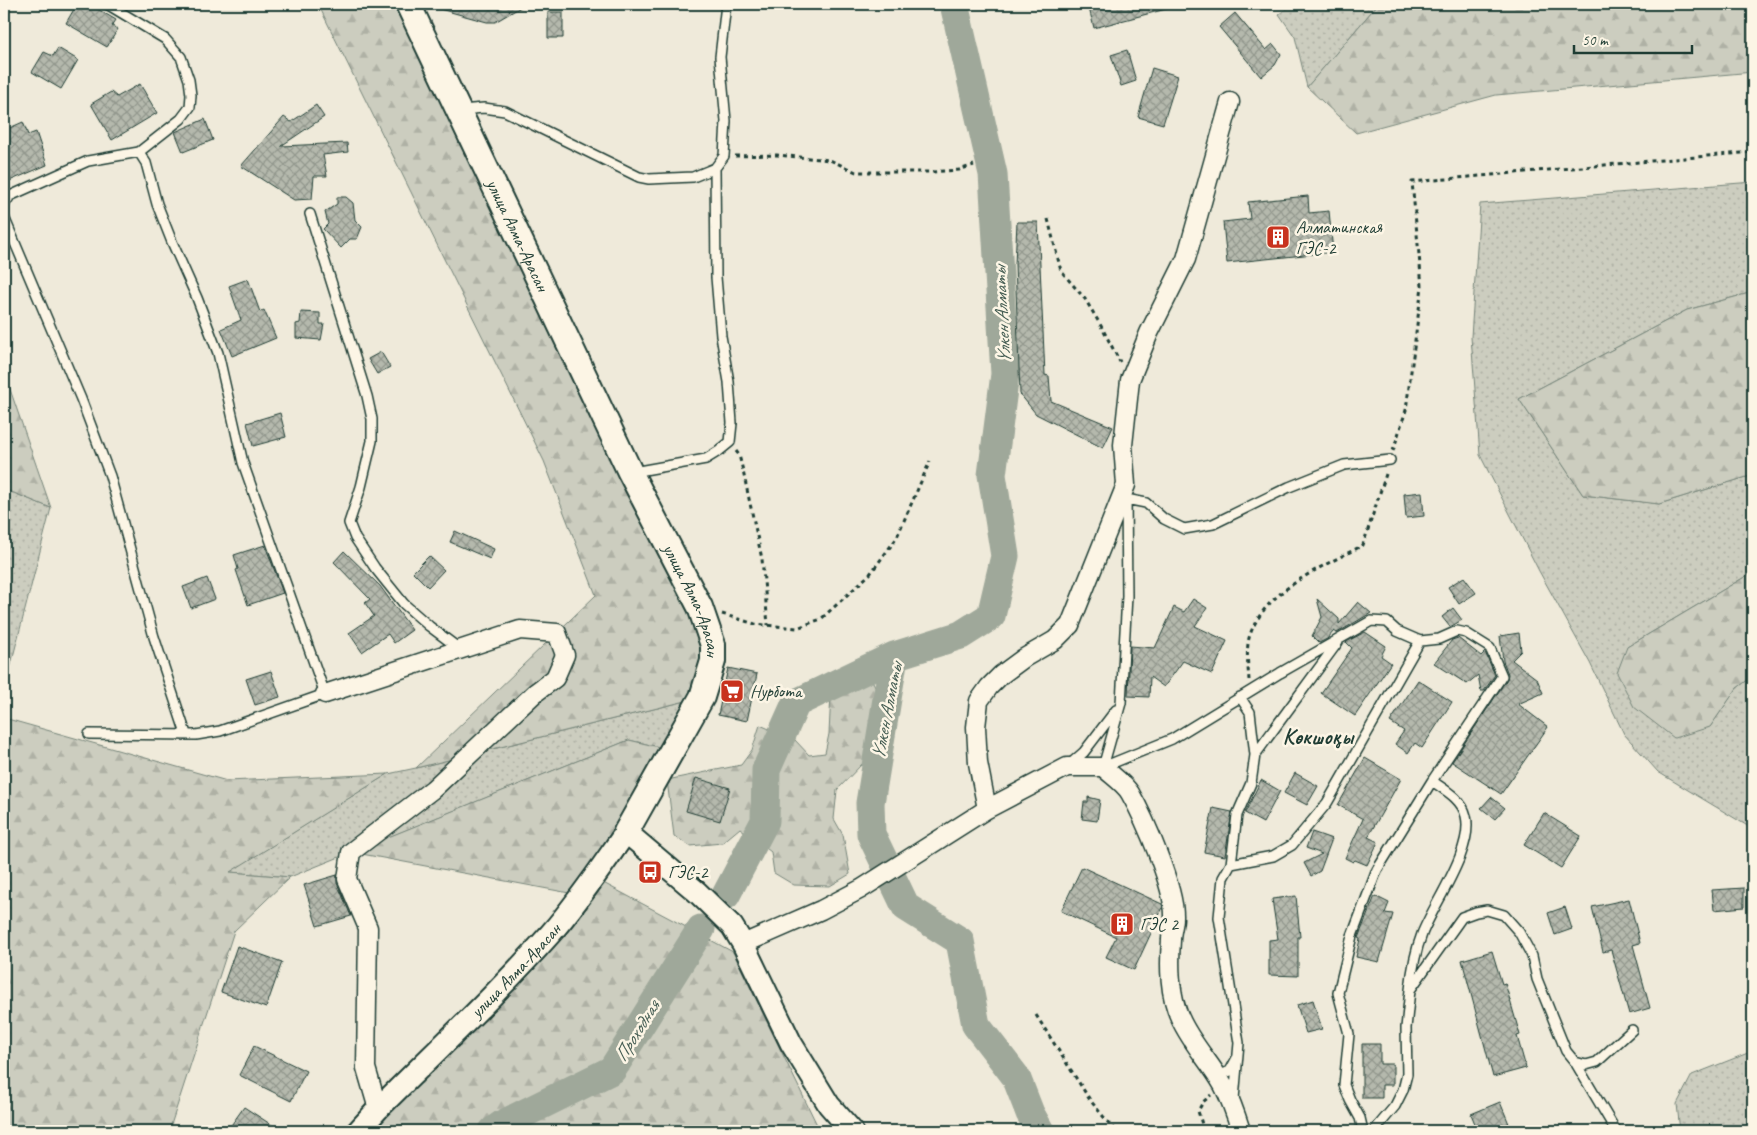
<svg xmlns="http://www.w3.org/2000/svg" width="1757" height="1135" font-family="Caveat,sans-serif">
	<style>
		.grass { fill: url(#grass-dots); stroke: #76857a }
		.forest { fill: url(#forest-firs); stroke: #76857a }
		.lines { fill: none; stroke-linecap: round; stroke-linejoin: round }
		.river { stroke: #9fa89a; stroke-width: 29 }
		.building { fill: url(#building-cross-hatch); stroke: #1f3d34 }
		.service-casing { stroke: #1f3d34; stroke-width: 12 }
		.minor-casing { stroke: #1f3d34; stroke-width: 21 }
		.tertiary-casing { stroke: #1f3d34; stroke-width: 25 }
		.secondary-casing { stroke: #1f3d34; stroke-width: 28 }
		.path { stroke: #1f3d34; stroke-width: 3; stroke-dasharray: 4 4; stroke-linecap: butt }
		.service { stroke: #fcf5e5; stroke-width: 9 }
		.minor { stroke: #fcf5e5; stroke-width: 18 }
		.tertiary { stroke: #fcf5e5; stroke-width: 21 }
		.secondary { stroke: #fcf5e5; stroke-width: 24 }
		.labels { text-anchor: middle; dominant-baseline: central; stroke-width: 5; stroke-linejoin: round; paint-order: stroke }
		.poi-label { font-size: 18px; fill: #1f3d34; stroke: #fcf5e5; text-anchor: start }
		.street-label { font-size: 18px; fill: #1f3d34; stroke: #fcf5e5 }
		.water-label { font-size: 19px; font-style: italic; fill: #455d53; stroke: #fcf5e5 }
		.district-label { font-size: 22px; font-weight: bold; fill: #1f3d34; stroke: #fcf5e5 }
	</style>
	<defs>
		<pattern id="grass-dots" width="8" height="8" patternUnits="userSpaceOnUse" patternTransform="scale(1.25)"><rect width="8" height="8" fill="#cccdbf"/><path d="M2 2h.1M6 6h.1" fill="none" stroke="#afb1a5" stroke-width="1.8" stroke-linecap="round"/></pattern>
		<pattern id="forest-firs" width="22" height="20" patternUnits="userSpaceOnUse" patternTransform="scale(1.25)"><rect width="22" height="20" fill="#cccdbf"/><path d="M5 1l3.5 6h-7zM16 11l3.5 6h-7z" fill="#afb1a5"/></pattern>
		<pattern id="building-cross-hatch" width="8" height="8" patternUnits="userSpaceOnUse" patternTransform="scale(1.25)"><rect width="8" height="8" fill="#b5b9ad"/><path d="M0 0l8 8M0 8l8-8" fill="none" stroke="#93988e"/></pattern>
	</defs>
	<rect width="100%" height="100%" fill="#efeada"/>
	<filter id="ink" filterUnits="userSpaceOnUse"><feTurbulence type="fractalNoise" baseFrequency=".02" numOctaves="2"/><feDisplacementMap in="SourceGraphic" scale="10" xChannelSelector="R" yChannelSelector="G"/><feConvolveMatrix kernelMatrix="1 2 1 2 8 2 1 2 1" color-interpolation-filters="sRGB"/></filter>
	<g filter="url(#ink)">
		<!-- grass -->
		<path class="grass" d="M1294 4H1378L1307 87 1295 37 1279 14Z
			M1753 182V292L1687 310 1519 399 1583 495 1659 504 1753 475V572L1627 647 1710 727 1737 688 1753 676V831L1746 825 1658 772 1624 734 1590 663 1539 571 1480 455 1471 337 1480 204Z
			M4 489 51 508 4 692Z
			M702 697 672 750 629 740 290 877 229 872 388 774 416 768Z
			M1753 1051V1131H1680L1677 1104 1692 1075Z"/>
		<!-- forest -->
		<path class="forest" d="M318 4H408L713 661 702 697 416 768 596 595 544 461Z
			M1378 4H1753V72L1496 95 1356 133 1307 87Z
			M1753 292V475L1659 504 1583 495 1519 399 1687 310Z
			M4 372 51 508 4 489Z
			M1753 572V676L1737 688 1710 727 1674 738 1634 707 1617 673 1627 647Z
			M872 680 878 692 871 721 863 763 837 790 834 819 843 835 850 874 830 886 794 885 774 873 771 852 740 828 722 843 690 846 674 836 667 780 741 765 752 750 760 725 795 740 809 755 825 753 829 734 831 693Z
			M4 718 227 781 388 774 230 872 290 877 234 931 169 1131H4Z
			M629 740 672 750 594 878 733 952 820 1131H362L580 895 351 852Z"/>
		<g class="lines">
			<!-- river -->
			<path class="river" d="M954 4 993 174 1005 374 992 475 1005 556 991 616 961 635 894 656 870 803 871 834 906 907 960 941 976 1025 1016 1077 1030 1113 1040 1131
				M726 895 765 821 766 770 796 703 894 656
				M493 1131 503 1124 612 1070 701 929"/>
		</g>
		<!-- building -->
		<path class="building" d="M77 4H89L116 20 112 26 118 29 107 47 66 23Z
			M437 4H526L495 22H487L436 8Z
			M1088 4H1169L1170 8 1094 28Z
			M548 12H563V38H548Z
			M1235 13 1266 50 1273 44 1281 54 1275 65 1261 77 1219 27Z
			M58 48 78 60 61 89 32 72 44 52 53 56Z
			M1127 50 1136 81 1121 86 1111 55Z
			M1152 68 1178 76 1163 124 1138 117Z
			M140 84 157 113 112 140 91 104 111 92 117 97Z
			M316 105 324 117 281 146 347 143 348 152 323 155 327 176H314L312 199 294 200 241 166 284 117 291 122Z
			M205 119 213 140 183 152 175 132Z
			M23 122 28 135 36 132 47 165 7 182 4 175V141L9 139 5 130Z
			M1308 196 1309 213 1329 211 1333 252 1227 263 1223 222 1250 219 1248 202Z
			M337 197H346L353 203 355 220 362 227 357 239H350L341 248 323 229 328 224 325 212 337 204Z
			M1017 222H1038L1045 375 1049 376 1051 401 1113 427 1103 448 1036 414 1020 394 1015 264Z
			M248 279 260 312 264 310 276 338 232 356 221 329 241 320 229 286Z
			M301 312 320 313V324H324L321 340 296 338V324L300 323Z
			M381 352 390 367 377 374 368 359Z
			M280 413 286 437 253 446 247 423Z
			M1422 492 1424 516 1406 518 1404 494Z
			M455 531 494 549 490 559 450 542Z
			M265 545 283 593 248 605 236 570 238 569 234 555Z
			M344 551 380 586 412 630 394 643 388 634 362 652 349 633 374 616 365 603 370 599 334 562Z
			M429 556 444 570 428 587 413 572Z
			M1464 577 1476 593 1459 604 1448 587Z
			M207 578 215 599 191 608 183 587Z
			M1193 599 1207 608 1195 626 1227 641 1212 674 1183 661 1164 687 1150 677 1149 697 1128 696 1130 646 1155 648 1174 607 1184 612Z
			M1317 599 1339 619V624L1358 602 1371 613 1337 633 1334 631 1327 639 1319 643 1312 636 1322 617Z
			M1453 608 1462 620 1450 627 1442 617Z
			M1365 632 1386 646 1381 656 1391 663 1355 716 1321 693 1352 648 1346 642Z
			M1519 633 1521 651 1512 660 1537 679 1543 693 1518 704 1548 727 1501 794 1452 762 1507 679 1508 674 1503 661 1500 636Z
			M1458 638 1481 656 1485 652 1495 675 1484 691H1481L1478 675 1467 684 1434 663 1452 640Z
			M728 668 757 674 747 721 718 715Z
			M271 671 280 697 255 705 246 679Z
			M1418 680 1452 702 1422 748 1415 743 1408 753 1395 744 1404 731 1390 722Z
			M1365 758 1401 779 1368 837 1378 842 1367 865 1355 860 1353 862 1345 858 1363 819 1338 805Z
			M1295 773 1318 786 1307 805 1284 793Z
			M696 778 730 788 720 821 686 811Z
			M1261 780 1280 791 1263 823 1245 813Z
			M1088 797 1100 800 1097 821 1082 819 1084 802H1088Z
			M1491 797 1505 808 1495 819 1481 808Z
			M1213 808 1232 812 1225 856 1204 852Z
			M1544 813 1581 836 1561 868 1524 845Z
			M1312 832 1332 839 1320 871 1311 876 1304 863 1322 854 1306 848Z
			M1082 867 1162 904 1163 907 1134 970 1106 957 1116 937 1061 911Z
			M337 875V883L351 916 317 926 304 885Z
			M1744 888V907L1714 910 1712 890Z
			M1296 896 1300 937H1298V976L1269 975V940L1278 939 1272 899Z
			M1375 896 1389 903 1385 913 1393 914 1379 962 1356 957 1360 939 1358 938Z
			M1629 899 1640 943 1633 945 1650 1008 1629 1014 1611 950 1603 952 1592 907Z
			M1565 907 1572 929 1555 935 1548 913Z
			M237 946 282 962 266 1008 221 992Z
			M1492 951 1502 984 1505 983 1520 1035 1517 1036 1526 1068 1493 1077 1462 960Z
			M1313 1000 1322 1029 1306 1033 1297 1005Z
			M1362 1044H1380V1064H1393V1085H1382V1098H1362Z
			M254 1046 306 1071 291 1101 239 1075Z
			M1500 1102 1512 1131H1478L1471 1114Z
			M244 1107 281 1131H227Z"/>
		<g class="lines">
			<!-- service casing -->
			<g class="service-casing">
				<path id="service" d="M461 110 484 108 505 111 639 177 649 179 693 177 715 168 724 156 726 121 720 57 726 4
					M4 209V205L10 196 88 161 139 152 181 119 190 107 191 95 189 80 181 57 165 39 107 4
					M310 214 367 396 372 419V441L361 487 349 523 355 538 375 568 404 604 429 626 461 650
					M4 217 81 399 110 476 154 637 186 734
					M633 472 706 459 719 451 730 442 732 423 729 382 721 336 716 277 715 168
					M1126 499 1146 503 1164 519 1184 529 1213 524 1289 487 1344 465 1390 460
					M1240 697 1250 712 1255 755
					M89 734 196 735 220 731 325 694 243 463 218 353 197 298 172 242 157 204 146 163 139 152
					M1068 766 1084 752 1116 710
					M1103 767 1172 739 1280 673 1371 621 1387 622 1397 631 1420 641 1439 639 1457 631 1466 633 1490 648 1502 676 1432 781 1377 870 1352 936 1338 993 1349 1034 1344 1085 1350 1100 1360 1118 1363 1131
					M1103 767 1121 703 1127 596 1126 497
					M1231 864 1273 856 1292 845 1327 803 1420 641
					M1410 990C1412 970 1415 952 1422 934 1434 903 1474 849 1466 816 1462 799 1445 790 1432 781
					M1575 1062 1616 1131
					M1216 1072 1223 1074 1230 1071 1237 1058
					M1234 1099 1239 1043 1219 917 1223 878 1231 864 1237 815 1251 783 1255 755 1338 642
					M1374 1131 1395 1106 1403 1090 1407 1074 1406 1028 1410 990 1462 917 1476 912 1487 910 1504 915 1519 932 1532 956 1537 979 1566 1051 1575 1062 1586 1065 1597 1062 1632 1030"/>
			</g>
			<!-- minor casing -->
			<g class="minor-casing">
				<path id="minor" d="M325 694 520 630 557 633 565 655 555 678 535 693 433 789 351 852 347 879 368 928 366 1068 378 1109
					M987 809 978 763 976 727 979 701 989 687 1001 675 1024 658 1055 640 1070 625 1126 485 1123 445 1130 380 1149 333 1186 259 1230 102
					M743 944 821 910 861 889 987 809 1067 767H1103C1111 775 1124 783 1130 793 1145 819 1175 889 1174 917 1174 925 1171 932 1171 940 1169 966 1169 994 1180 1018 1191 1043 1210 1062 1223 1085 1231 1100 1236 1115 1241 1131"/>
			</g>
			<!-- tertiary casing -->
			<g class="tertiary-casing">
				<g id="tertiary">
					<path id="s1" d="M358 1131 378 1109C436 1051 497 994 551 933 579 901 602 866 626 832L697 892 732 926 743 944 791 1043 829 1105 852 1131"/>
				</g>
			</g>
			<!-- secondary casing -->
			<g class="secondary-casing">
				<g id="secondary">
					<path id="s2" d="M408 4 630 472 700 607 713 645V661L702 697 626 832"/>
				</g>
			</g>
			<!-- path -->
			<path class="path" d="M735 156 777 155 830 160 856 172H931L959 170 974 165
				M1048 219 1061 271 1085 299 1100 324 1120 362
				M736 451 739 455 743 471 762 559 768 625
				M1393 451 1406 410 1422 286 1412 182 1753 152
				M722 614 755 624 797 628 821 619 870 574 896 539 930 461
				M1249 680C1248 667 1246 651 1249 638 1263 590 1323 567 1363 545L1387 471
				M1036 1015 1090 1100 1115 1131
				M1204 1131 1198 1111 1203 1102 1211 1095"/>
			<!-- service -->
			<use href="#service" class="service"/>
			<!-- minor -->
			<use href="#minor" class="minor"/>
			<!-- tertiary -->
			<use href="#tertiary" class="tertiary"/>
			<!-- secondary -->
			<use href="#secondary" class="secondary"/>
		</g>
	</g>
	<!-- icons -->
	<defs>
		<g id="building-square" transform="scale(1.25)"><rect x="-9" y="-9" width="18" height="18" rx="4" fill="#c8321e" stroke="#fcf5e5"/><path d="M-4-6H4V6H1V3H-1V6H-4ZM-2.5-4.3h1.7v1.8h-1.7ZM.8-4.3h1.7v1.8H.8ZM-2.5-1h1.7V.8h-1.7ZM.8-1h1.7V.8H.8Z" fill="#fff"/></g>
		<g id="supermarket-square" transform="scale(1.25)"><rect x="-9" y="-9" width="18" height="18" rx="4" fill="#c8321e" stroke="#fcf5e5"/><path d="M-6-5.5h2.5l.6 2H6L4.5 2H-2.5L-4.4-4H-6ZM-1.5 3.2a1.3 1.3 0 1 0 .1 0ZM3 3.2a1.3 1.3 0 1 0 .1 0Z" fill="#fff"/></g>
		<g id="bus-square" transform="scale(1.25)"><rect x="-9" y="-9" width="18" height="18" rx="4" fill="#c8321e" stroke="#fcf5e5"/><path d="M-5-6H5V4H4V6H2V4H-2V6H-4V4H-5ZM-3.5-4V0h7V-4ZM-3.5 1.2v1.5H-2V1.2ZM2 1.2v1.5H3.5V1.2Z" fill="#fff"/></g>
	</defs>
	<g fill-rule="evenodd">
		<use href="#building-square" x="1278" y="237"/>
		<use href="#supermarket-square" x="732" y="691"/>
		<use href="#bus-square" x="650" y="872"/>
		<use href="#building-square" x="1122" y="924"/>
	</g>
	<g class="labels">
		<!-- poi labels -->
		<g class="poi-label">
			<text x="1296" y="227">Алматинская<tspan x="1296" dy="21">ГЭС-2</tspan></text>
			<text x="750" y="691">Нурбота</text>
			<text x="668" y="872">ГЭС-2</text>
			<text x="1140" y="924">ГЭС 2</text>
		</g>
		<!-- street labels -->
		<g class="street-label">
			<text stroke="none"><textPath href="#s2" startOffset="256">улица Алма-Арасан</textPath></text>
			<text stroke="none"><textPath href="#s2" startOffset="661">улица Алма-Арасан</textPath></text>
			<text stroke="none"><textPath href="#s1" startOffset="225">улица Алма-Арасан</textPath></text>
		</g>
		<!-- water labels -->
		<g class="water-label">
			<text transform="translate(1002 315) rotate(-93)">Үлкен Алматы</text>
			<text transform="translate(887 711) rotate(-79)">Үлкен Алматы</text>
			<text transform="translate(637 1031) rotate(-58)">Проходная</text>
		</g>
		<!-- district labels -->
		<g class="district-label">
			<text x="1318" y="737">Көкшоқы</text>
		</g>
	</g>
	<!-- margin -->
	<rect width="1757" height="1135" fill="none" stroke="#fcf5e5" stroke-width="20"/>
	<rect x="10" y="10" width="1737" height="1115" fill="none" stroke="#1f3d34" stroke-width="2" filter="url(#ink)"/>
	<!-- scale -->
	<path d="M1574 45v8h118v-8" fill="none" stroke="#1f3d34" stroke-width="2.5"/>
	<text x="1582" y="45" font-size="15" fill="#1f3d34" stroke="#fcf5e5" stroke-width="4" paint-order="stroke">50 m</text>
</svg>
